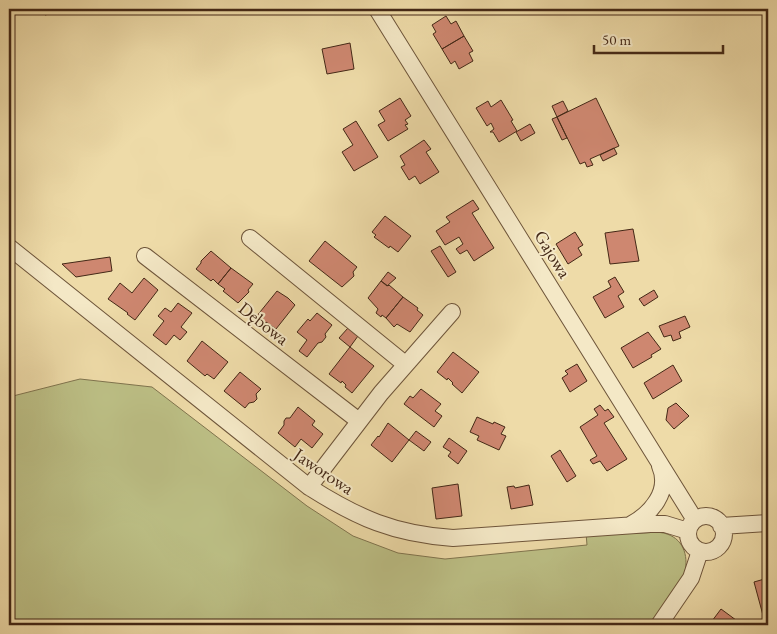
<svg xmlns="http://www.w3.org/2000/svg" width="777" height="634" font-family="'EB Garamond',serif">
	<style>
		.green { fill: #bcbf85; stroke: #80744e }
		.building { fill: #ce8770; stroke: #442816 }
		.lines { fill: none; stroke-linecap: round; stroke-linejoin: round }
		.street-casing { stroke: #6e553a; stroke-width: 18 }
		.street { stroke: #f4e8c6; stroke-width: 16 }
		.labels { text-anchor: middle; dominant-baseline: central; stroke-width: 4; stroke-linejoin: round; paint-order: stroke }
		.street-label { font-size: 18px; fill: #442816; stroke: #f4e8c6 }
	</style>
	<rect width="100%" height="100%" fill="#eedba8"/>
	<filter id="stains"><feTurbulence type="fractalNoise" baseFrequency=".004" numOctaves="4"/><feColorMatrix values="0 0 0 0 .2 0 0 0 0 .09 0 0 0 0 .02 0 0 0 .5 -.17"/></filter>
	<radialGradient id="worn" r=".72"><stop offset=".6" stop-color="#630" stop-opacity="0"/><stop offset="1" stop-color="#630" stop-opacity=".3"/></radialGradient>
	<!-- green -->
	<path class="green" d="M80 379 152 387 307 506 353 536 398 553 445 559 587 545 586 533C604 533 622 533 640 533 649 533 659 531 667 534 685 540 689 559 684 575L651 625H15L9 600V397Z"/>
	<!-- building -->
	<path class="building" d="M44 9H69L45 15Z
		M446 16 451 24 456 21 464 36 442 49 433 34 436 32 432 25Z
		M464 36 473 51 469 53 473 61 459 69 455 61 451 64 442 49Z
		M350 43 354 69 327 74 322 49Z
		M400 98 411 116 405 120 408 124 405 125 408 129 388 141 378 125 385 121 379 111Z
		M596 98 619 146 590 159 593 165 587 167 585 162 580 164 557 117Z
		M501 100 513 120 511 121 517 131 499 142 493 132H490L494 129 491 123 487 126 476 108 488 101 491 107Z
		M563 101 568 111 557 117 552 106Z
		M557 117 567 138 562 140 552 119Z
		M356 121 378 157 354 171 342 152 353 145 343 129Z
		M530 124 535 133 521 141 516 132Z
		M424 140 431 149 426 152 439 172 420 184 415 176 409 180 401 167 405 165 400 156Z
		M614 148 617 154 603 161 600 155Z
		M473 200 479 209 472 213 494 248 474 261 467 250 460 254 456 249 463 244 459 237 445 245 436 231 450 222 446 217Z
		M385 216 411 236 398 252 390 246 389 248 374 237 376 235 372 232Z
		M633 229 639 261 610 264 605 233Z
		M575 232 583 245 578 248 582 255 568 264 556 244Z
		M325 241 357 267 353 272 354 276 342 287 309 261Z
		M440 246 456 272 448 277 431 251Z
		M211 251 231 268 218 284 213 279 211 281 196 269 201 263V261Z
		M110 257 112 271 76 277 62 264Z
		M231 268 253 284 248 290 249 292 238 303 223 291 225 289 218 284Z
		M388 272 396 278 387 286 381 281Z
		M615 277 624 292 618 296 624 307 605 318 593 297 611 287 608 281Z
		M144 278 158 290 135 320 127 314 128 313 108 299 120 283 132 293Z
		M381 281 388 286 389 285 403 297 386 318 382 315 381 317 376 313 378 309 368 298Z
		M654 290 658 297 644 306 639 299Z
		M277 291 288 298 295 305 276 329 266 322 264 324 256 317Z
		M403 297 418 308 417 310 423 315 410 332 397 324 394 327 386 318Z
		M178 303 192 313 181 327 187 332 180 340 174 335 166 345 153 335 164 321 158 316 165 308 171 312Z
		M317 313 332 325 325 334 326 337 322 342 318 343 307 357 299 351 307 340 297 332 308 319 310 321Z
		M685 316 690 327 679 332 681 338 673 341 671 335 664 337 659 326Z
		M348 328 358 336 350 347 339 338Z
		M648 332 661 349 651 355 652 357 633 368 621 348Z
		M202 341 228 362 214 379 207 374 205 376 187 361Z
		M350 347 374 366 352 393 345 387 346 385 342 381 341 383 329 374Z
		M453 352 479 372 462 393 452 384 453 383 448 378 447 380 437 372Z
		M577 364 587 381 570 392 562 378 568 374 565 371Z
		M673 365 682 381 653 399 644 383Z
		M240 372 261 389 256 394 257 399 254 402 249 403 245 408 224 391Z
		M421 389 441 404 435 411 442 416 434 427 404 404 410 396 413 398Z
		M676 403 689 416 674 429 666 420 668 408Z
		M600 405 605 411 608 409 614 417 604 423 627 459 607 471 600 461 593 464 590 460 597 456 580 427 598 415 594 409Z
		M298 407 315 421 312 425 323 434 312 448 301 439 295 447 278 433 284 425V421L286 418H290Z
		M477 417 493 424 494 422 505 427 501 434 506 436 499 450 477 440 479 436 470 432Z
		M388 423 409 440 392 462 371 445 378 436 379 437Z
		M416 431 431 442 424 451 409 440Z
		M449 438 467 451 458 464 448 456 451 452 443 447Z
		M560 450 576 476 567 482 551 456Z
		M458 484 462 516 436 519 432 488Z
		M529 485 533 505 511 509 507 487 514 486 515 488Z
		M768 578V618L764 619 754 582Z
		M721 609 740 623 739 625H709Z"/>
	<g class="lines">
		<!-- street casing -->
		<g class="street-casing">
			<path id="street" d="M377 9 695 520
				M250 238 405 364
				M9 247 309 487C358 518 394 534 453 538L650 524H665L688 531
				M145 256 359 421
				M309 487 381 393 452 312
				M688 534a18 18 0 1 1 36 0a18 18 0 1 1-36 0Z
				M630 525C651 514 671 491 660 466
				M721 526 768 523
				M659 625 691 578 700 551"/>
		</g>
		<!-- street -->
		<use href="#street" class="street"/>
	</g>
	<g class="labels">
		<!-- street labels -->
		<g class="street-label">
			<text transform="translate(553 254) rotate(58)">Gajowa</text>
			<text transform="translate(264 323) rotate(38)">Dębowa</text>
			<text transform="translate(324 471) rotate(34)">Jaworowa</text>
		</g>
	</g>
	<!-- margin -->
	<rect width="777" height="634" fill="none" stroke="#eedba8" stroke-width="30"/>
	<rect x="10" y="10" width="757" height="614" fill="none" stroke="#442816" stroke-width="2.5"/>
	<rect x="15" y="15" width="747" height="604" fill="none" stroke="#442816"/>
	<!-- scale -->
	<path d="M594 45v8h129v-8" fill="none" stroke="#442816" stroke-width="2.5"/>
	<text x="602" y="45" font-size="15" fill="#442816" stroke="#f4e8c6" stroke-width="4" paint-order="stroke">50 m</text>
	<rect width="100%" height="100%" filter="url(#stains)"/>
	<rect width="100%" height="100%" fill="url(#worn)"/>
</svg>
